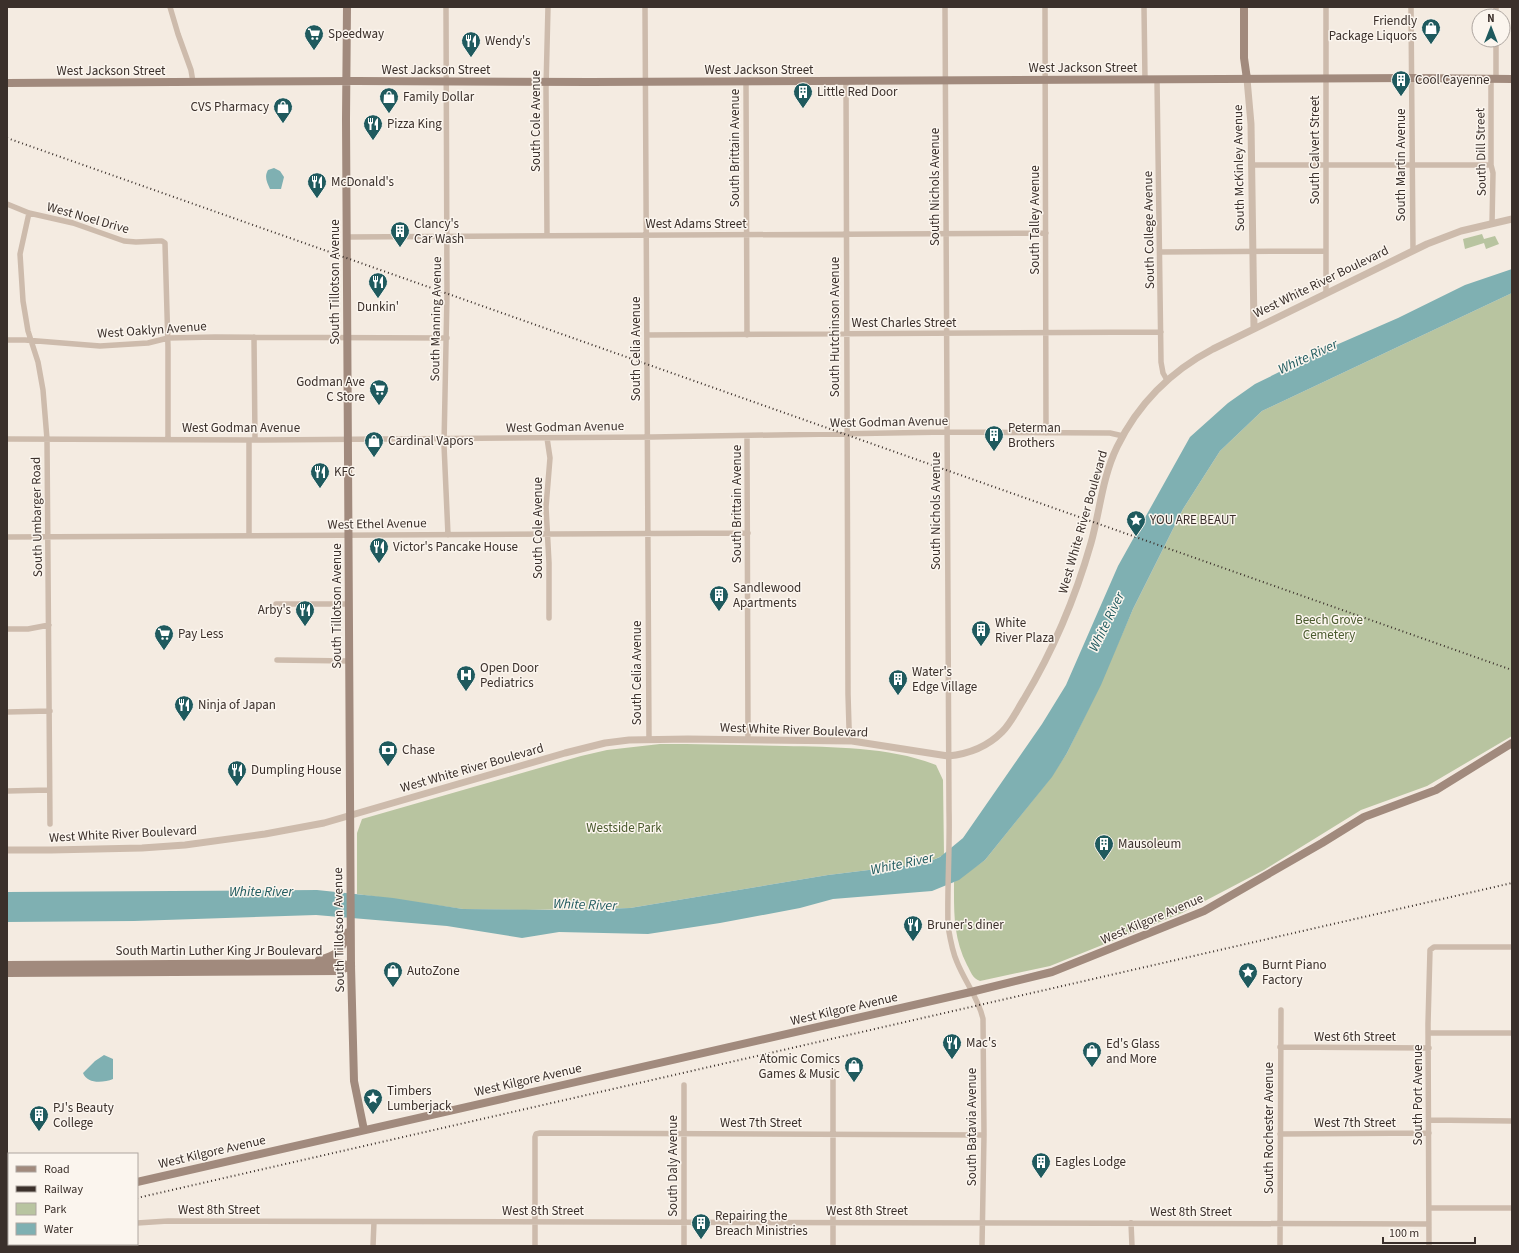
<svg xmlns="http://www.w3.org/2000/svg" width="1519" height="1253" font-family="'Source Sans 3',sans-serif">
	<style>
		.green { fill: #b8c4a0 }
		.water { fill: #7fb0b2 }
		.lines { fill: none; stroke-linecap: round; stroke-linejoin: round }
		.minor { stroke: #cdbbac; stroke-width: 5.5 }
		.tertiary { stroke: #cdbbac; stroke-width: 7 }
		.secondary { stroke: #a18a7d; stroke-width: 8 }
		.rail { stroke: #3b302b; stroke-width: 2; stroke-dasharray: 1 3; stroke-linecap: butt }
		.labels { text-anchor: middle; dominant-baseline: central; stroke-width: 3; stroke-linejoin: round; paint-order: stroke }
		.poi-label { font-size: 13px; fill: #3b302b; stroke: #fbf5ee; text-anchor: start }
		.street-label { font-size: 13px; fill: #3b302b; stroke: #fbf5ee }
		.park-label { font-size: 13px; fill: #4a5a2e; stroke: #fbf5ee }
		.water-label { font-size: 14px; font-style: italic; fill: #1f5a5e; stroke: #fbf5ee }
	</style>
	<rect width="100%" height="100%" fill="#f4ebe1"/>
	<!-- green -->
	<path class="green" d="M1482 234 1484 239 1495 236 1499 244 1486 249 1484 243 1465 249 1463 239Z
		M1512 293V736L1427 786 1361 810 1264 870 1182 913 1050 966 980 981C972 978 971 972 967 965 953 937 954 912 954 882L985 860 1049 780 1067 753 1099 687 1133 609 1183 509 1220 451 1262 411Z
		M660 744C702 744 744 745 785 746 833 747 891 747 936 765L943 780 944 855 926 863 828 875 630 908 525 910 463 909 357 894V833L362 819 581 756 607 750Z"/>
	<!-- water -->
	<path class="water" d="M274 168 280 171 284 177 281 189H270C267 182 264 177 268 170Z
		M1512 269V293L1262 411 1220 451 1183 509 1133 609 1101 685 1067 753 1052 777 985 860 959 880 932 891 833 899 800 908 720 923 648 934 559 932 522 938 447 926 316 915 134 921 7 922V892L317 890 393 898 463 909 569 910 630 908 828 875 926 863 940 857 963 838 1042 724 1066 685 1118 566 1190 437 1228 403 1255 384 1320 352 1398 318 1465 285Z
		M104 1055 113 1059V1079C103 1083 87 1084 83 1073L95 1061Z"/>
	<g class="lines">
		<!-- minor -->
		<path class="minor" d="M170 7 178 34 191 70 193 82
			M446 7 447 294 444 445 448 535
			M645 7 649 739
			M945 7C948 275 946 543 949 810 950 849 947 887 948 926 950 938 952 951 957 962 965 982 979 999 983 1019L984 1135 982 1246
			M1045 7 1046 433
			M1144 7 1145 80
			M1326 7V293
			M1411 7 1413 250
			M1496 16V7
			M1491 79V165L1493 173 1492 224
			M1496 79V40
			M1157 80 1161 362 1163 373 1167 380
			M846 81 848 694 849 727 852 741
			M746 82 747 335
			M1251 165H1491
			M7 204 29 213 73 223 124 241 136 242 158 241H162L165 243 168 347V439
			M29 213 20 254 23 301 28 331 38 362 43 390 47 439 50 824
			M547 235 546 88 548 7
			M347 237 1046 233
			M1160 252 1326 251
			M647 335 1161 332
			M254 337 255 440
			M7 340H25L100 346 148 343 168 338 215 337 447 338
			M747 436 748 740
			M547 438 550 458 546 507 549 563V618
			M7 439 263 440 652 437 947 432 1110 433 1123 436
			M249 440V536
			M7 537 748 533
			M276 604H349
			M7 629H28L49 625
			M277 660 349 661
			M7 712 50 711
			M7 791 49 790
			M1429 1033H1512
			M1280 1047 1429 1048
			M1429 1120 1512 1121
			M1280 1134 1429 1133
			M1429 1208H1512
			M137 1223 168 1221 1429 1224
			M1131 1223 1132 1246
			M28 1246 37 1244
			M373 1246 374 1222
			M535 1246V1137L536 1134 540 1133 984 1135
			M684 1246V1085
			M833 1246V1071
			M1280 1246 1281 1010
			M1429 1246 1428 1024 1430 950 1434 947H1512"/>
		<!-- tertiary -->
		<path class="tertiary" d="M1247 79 1251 124 1254 328
			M7 850H51L142 848 185 845 265 834 324 823 565 753 605 743 629 740 688 739 852 741 948 756C969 754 987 747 1002 732 1011 723 1017 710 1024 699 1054 649 1075 599 1091 543 1100 511 1102 478 1117 447 1138 404 1171 371 1213 349L1427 244 1461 231 1512 219"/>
		<!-- secondary -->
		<path class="secondary" d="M347 7 346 119 351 966 354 1081 364 1130
			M1244 7V58L1247 79
			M7 83 356 81 591 82 1412 78 1512 79
			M319 960C339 954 341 952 348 932
			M7 965 338 963 351 966
			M7 973 338 971 351 966
			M137 1182 971 992 1052 972 1204 911 1322 843 1364 817 1436 790 1512 743
			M7 1212 9 1211"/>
		<!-- rail -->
		<path class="rail" d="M7 138 1512 670
			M137 1198 1512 883
			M7 1228 9 1227"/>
	</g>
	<!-- icons -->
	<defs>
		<g id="shop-pin" transform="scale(1)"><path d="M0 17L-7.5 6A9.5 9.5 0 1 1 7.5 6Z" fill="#1f5a5e" stroke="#fbf5ee"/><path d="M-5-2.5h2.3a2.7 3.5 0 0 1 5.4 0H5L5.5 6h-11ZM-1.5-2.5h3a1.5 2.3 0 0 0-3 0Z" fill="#fff"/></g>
		<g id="supermarket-pin" transform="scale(1)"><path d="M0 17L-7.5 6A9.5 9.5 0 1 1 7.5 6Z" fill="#1f5a5e" stroke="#fbf5ee"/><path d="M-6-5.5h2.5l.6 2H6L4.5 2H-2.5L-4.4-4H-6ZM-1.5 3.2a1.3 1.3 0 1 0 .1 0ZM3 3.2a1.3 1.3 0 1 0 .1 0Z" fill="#fff"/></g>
		<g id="restaurant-pin" transform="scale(1)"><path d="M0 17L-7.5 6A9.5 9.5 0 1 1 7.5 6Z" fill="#1f5a5e" stroke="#fbf5ee"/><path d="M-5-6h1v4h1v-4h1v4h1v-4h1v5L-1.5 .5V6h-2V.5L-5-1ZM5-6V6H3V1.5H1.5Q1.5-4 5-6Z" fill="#fff"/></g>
		<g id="building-pin" transform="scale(1)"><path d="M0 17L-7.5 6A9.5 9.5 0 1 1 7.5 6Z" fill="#1f5a5e" stroke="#fbf5ee"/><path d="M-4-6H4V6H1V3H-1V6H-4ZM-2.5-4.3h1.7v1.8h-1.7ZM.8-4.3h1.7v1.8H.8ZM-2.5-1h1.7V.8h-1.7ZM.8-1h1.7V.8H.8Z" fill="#fff"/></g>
		<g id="sight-pin" transform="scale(1)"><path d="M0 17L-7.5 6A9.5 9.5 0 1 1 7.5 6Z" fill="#1f5a5e" stroke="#fbf5ee"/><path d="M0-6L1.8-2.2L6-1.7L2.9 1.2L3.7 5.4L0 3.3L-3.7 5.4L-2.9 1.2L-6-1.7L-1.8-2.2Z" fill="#fff"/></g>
		<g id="hospital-pin" transform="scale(1)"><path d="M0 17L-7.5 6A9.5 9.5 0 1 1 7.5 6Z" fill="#1f5a5e" stroke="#fbf5ee"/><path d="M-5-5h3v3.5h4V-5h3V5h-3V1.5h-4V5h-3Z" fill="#fff"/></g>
		<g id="bank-pin" transform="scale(1)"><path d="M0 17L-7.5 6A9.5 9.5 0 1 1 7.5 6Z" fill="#1f5a5e" stroke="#fbf5ee"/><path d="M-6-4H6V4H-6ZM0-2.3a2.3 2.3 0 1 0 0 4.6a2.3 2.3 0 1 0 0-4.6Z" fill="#fff"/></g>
	</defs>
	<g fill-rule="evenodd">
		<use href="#shop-pin" x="1431" y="28"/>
		<use href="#supermarket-pin" x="314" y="34"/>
		<use href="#restaurant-pin" x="471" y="41"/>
		<use href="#building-pin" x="1401" y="80"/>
		<use href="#building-pin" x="803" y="92"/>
		<use href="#shop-pin" x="389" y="97"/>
		<use href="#shop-pin" x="283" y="107"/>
		<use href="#restaurant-pin" x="373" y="124"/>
		<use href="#restaurant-pin" x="317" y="182"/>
		<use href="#building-pin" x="400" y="231"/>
		<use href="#restaurant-pin" x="378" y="282"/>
		<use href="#supermarket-pin" x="379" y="389"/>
		<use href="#building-pin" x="994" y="435"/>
		<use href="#shop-pin" x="374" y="441"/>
		<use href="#restaurant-pin" x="320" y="472"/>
		<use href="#sight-pin" x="1136" y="520"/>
		<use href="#restaurant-pin" x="379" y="547"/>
		<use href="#building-pin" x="719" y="595"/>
		<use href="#restaurant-pin" x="305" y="610"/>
		<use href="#building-pin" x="981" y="630"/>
		<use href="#supermarket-pin" x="164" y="634"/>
		<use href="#hospital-pin" x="466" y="675"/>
		<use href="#building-pin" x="898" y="679"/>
		<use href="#restaurant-pin" x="184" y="705"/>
		<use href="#bank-pin" x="388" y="750"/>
		<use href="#restaurant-pin" x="237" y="770"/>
		<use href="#building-pin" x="1104" y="844"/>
		<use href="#restaurant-pin" x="913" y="925"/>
		<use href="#shop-pin" x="393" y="971"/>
		<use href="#sight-pin" x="1248" y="972"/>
		<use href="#restaurant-pin" x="952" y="1043"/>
		<use href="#shop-pin" x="1092" y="1051"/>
		<use href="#shop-pin" x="854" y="1066"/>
		<use href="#sight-pin" x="373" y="1098"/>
		<use href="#building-pin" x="39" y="1115"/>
		<use href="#building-pin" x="1041" y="1162"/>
		<use href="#building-pin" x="701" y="1223"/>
	</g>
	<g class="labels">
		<!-- poi labels -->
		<g class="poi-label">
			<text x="1417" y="21" text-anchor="end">Friendly<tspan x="1417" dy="15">Package Liquors</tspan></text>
			<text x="328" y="34">Speedway</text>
			<text x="485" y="41">Wendy's</text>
			<text x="1415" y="80">Cool Cayenne</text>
			<text x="817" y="92">Little Red Door</text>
			<text x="403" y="97">Family Dollar</text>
			<text x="269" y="107" text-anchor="end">CVS Pharmacy</text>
			<text x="387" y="124">Pizza King</text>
			<text x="331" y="182">McDonald's</text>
			<text x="414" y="224">Clancy's<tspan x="414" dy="15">Car Wash</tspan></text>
			<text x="378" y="307" text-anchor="middle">Dunkin'</text>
			<text x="365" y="382" text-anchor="end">Godman Ave<tspan x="365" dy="15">C Store</tspan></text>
			<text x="1008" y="428">Peterman<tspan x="1008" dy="15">Brothers</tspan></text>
			<text x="388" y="441">Cardinal Vapors</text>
			<text x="334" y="472">KFC</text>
			<text x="1150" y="520">YOU ARE BEAUT</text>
			<text x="393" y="547">Victor's Pancake House</text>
			<text x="733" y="588">Sandlewood<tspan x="733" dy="15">Apartments</tspan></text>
			<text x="291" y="610" text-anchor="end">Arby's</text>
			<text x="995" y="623">White<tspan x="995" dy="15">River Plaza</tspan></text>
			<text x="178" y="634">Pay Less</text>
			<text x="480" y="668">Open Door<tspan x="480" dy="15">Pediatrics</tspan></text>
			<text x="912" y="672">Water's<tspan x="912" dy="15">Edge Village</tspan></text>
			<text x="198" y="705">Ninja of Japan</text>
			<text x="402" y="750">Chase</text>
			<text x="251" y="770">Dumpling House</text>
			<text x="1118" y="844">Mausoleum</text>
			<text x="927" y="925">Bruner's diner</text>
			<text x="1262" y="965">Burnt Piano<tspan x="1262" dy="15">Factory</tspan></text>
			<text x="407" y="971">AutoZone</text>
			<text x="966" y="1043">Mac's</text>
			<text x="1106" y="1044">Ed's Glass<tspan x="1106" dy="15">and More</tspan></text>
			<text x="840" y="1059" text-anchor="end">Atomic Comics<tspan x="840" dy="15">Games &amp; Music</tspan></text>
			<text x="387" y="1091">Timbers<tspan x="387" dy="15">Lumberjack</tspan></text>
			<text x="53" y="1108">PJ's Beauty<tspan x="53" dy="15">College</tspan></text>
			<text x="1055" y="1162">Eagles Lodge</text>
			<text x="715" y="1216">Repairing the<tspan x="715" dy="15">Breach Ministries</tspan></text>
		</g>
		<!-- street labels -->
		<g class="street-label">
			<text x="1083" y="68">West Jackson Street</text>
			<text x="436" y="70">West Jackson Street</text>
			<text x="759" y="70">West Jackson Street</text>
			<text x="111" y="71">West Jackson Street</text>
			<text transform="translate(536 121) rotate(-90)">South Cole Avenue</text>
			<text transform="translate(735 148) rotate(-90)">South Brittain Avenue</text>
			<text transform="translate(1315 150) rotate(-90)">South Calvert Street</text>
			<text transform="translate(1481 152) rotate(-91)">South Dill Street</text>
			<text transform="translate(1401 165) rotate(-90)">South Martin Avenue</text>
			<text transform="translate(1239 168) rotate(-91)">South McKinley Avenue</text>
			<text transform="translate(935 187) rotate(-90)">South Nichols Avenue</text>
			<text transform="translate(88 218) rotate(16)">West Noel Drive</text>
			<text transform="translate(1035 220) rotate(-90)">South Talley Avenue</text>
			<text x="696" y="224">West Adams Street</text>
			<text transform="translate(1149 230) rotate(-91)">South College Avenue</text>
			<text transform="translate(335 282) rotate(-90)">South Tillotson Avenue</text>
			<text transform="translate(1321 282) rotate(-26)">West White River Boulevard</text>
			<text transform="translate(436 319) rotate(-89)">South Manning Avenue</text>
			<text x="904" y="323">West Charles Street</text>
			<text transform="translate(835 327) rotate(-90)">South Hutchinson Avenue</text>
			<text transform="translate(152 330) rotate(-4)">West Oaklyn Avenue</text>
			<text transform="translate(636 349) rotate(-90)">South Celia Avenue</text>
			<text transform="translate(889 422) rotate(-1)">West Godman Avenue</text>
			<text transform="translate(565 427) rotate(-1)">West Godman Avenue</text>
			<text x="241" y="428">West Godman Avenue</text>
			<text transform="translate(737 504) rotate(-90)">South Brittain Avenue</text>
			<text transform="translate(936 511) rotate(-90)">South Nichols Avenue</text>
			<text transform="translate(37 517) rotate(-91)">South Umbarger Road</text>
			<text transform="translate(1083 522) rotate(-74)">West White River Boulevard</text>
			<text transform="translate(377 524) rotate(-1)">West Ethel Avenue</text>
			<text transform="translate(538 528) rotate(-90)">South Cole Avenue</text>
			<text transform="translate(337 606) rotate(-90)">South Tillotson Avenue</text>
			<text transform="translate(637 673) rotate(-90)">South Celia Avenue</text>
			<text transform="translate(794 730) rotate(2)">West White River Boulevard</text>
			<text transform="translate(472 768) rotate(-16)">West White River Boulevard</text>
			<text transform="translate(123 834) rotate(-3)">West White River Boulevard</text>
			<text transform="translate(1152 919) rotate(-23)">West Kilgore Avenue</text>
			<text transform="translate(339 930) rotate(-91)">South Tillotson Avenue</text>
			<text x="219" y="951">South Martin Luther King Jr Boulevard</text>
			<text transform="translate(844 1009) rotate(-13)">West Kilgore Avenue</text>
			<text x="1355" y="1037">West 6th Street</text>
			<text transform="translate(528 1080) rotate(-13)">West Kilgore Avenue</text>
			<text transform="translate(1418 1095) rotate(-90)">South Port Avenue</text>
			<text x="761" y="1123">West 7th Street</text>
			<text x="1355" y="1123">West 7th Street</text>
			<text transform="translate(972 1127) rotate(-90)">South Batavia Avenue</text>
			<text transform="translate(1269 1128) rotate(-90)">South Rochester Avenue</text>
			<text transform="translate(212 1152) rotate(-13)">West Kilgore Avenue</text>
			<text transform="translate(673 1166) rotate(-90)">South Daly Avenue</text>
			<text x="219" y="1210">West 8th Street</text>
			<text x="543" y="1211">West 8th Street</text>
			<text x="867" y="1211">West 8th Street</text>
			<text x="1191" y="1212">West 8th Street</text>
		</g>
		<!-- park labels -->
		<g class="park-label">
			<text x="1329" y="620">Beech Grove<tspan x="1329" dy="15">Cemetery</tspan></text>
			<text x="624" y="828">Westside Park</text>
		</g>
		<!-- water labels -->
		<g class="water-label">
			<text transform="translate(1308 357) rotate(-25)">White River</text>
			<text transform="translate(1107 622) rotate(-64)">White River</text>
			<text transform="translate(902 864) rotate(-12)">White River</text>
			<text x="261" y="892">White River</text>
			<text transform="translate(585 905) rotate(2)">White River</text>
		</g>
	</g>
	<!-- border -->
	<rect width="1519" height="1253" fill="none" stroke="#3b302b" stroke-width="16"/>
	<!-- legend -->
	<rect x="8" y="1153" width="130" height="92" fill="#fbf5ee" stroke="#aea6a0"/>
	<rect x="16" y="1166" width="20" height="6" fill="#a18a7d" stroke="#aea6a0"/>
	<text x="44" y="1173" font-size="12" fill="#3b302b">Road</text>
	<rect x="16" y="1186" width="20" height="6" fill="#3b302b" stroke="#aea6a0"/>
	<text x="44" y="1193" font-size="12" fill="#3b302b">Railway</text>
	<rect x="16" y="1203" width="20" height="12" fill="#b8c4a0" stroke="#aea6a0"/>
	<text x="44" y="1213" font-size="12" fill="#3b302b">Park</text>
	<rect x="16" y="1223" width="20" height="12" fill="#7fb0b2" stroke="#aea6a0"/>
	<text x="44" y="1233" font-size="12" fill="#3b302b">Water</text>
	<!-- north arrow -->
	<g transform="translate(1491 28)"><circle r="19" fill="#fbf5ee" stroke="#aea6a0"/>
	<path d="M0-3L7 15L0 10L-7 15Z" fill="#1f5a5e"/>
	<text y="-6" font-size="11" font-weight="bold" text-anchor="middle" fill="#3b302b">N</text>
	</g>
	<!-- scale -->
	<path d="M1383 1237v6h92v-6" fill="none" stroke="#3b302b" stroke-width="2"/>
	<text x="1389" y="1237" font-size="12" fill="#3b302b" stroke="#fbf5ee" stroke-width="3" paint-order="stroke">100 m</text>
</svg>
